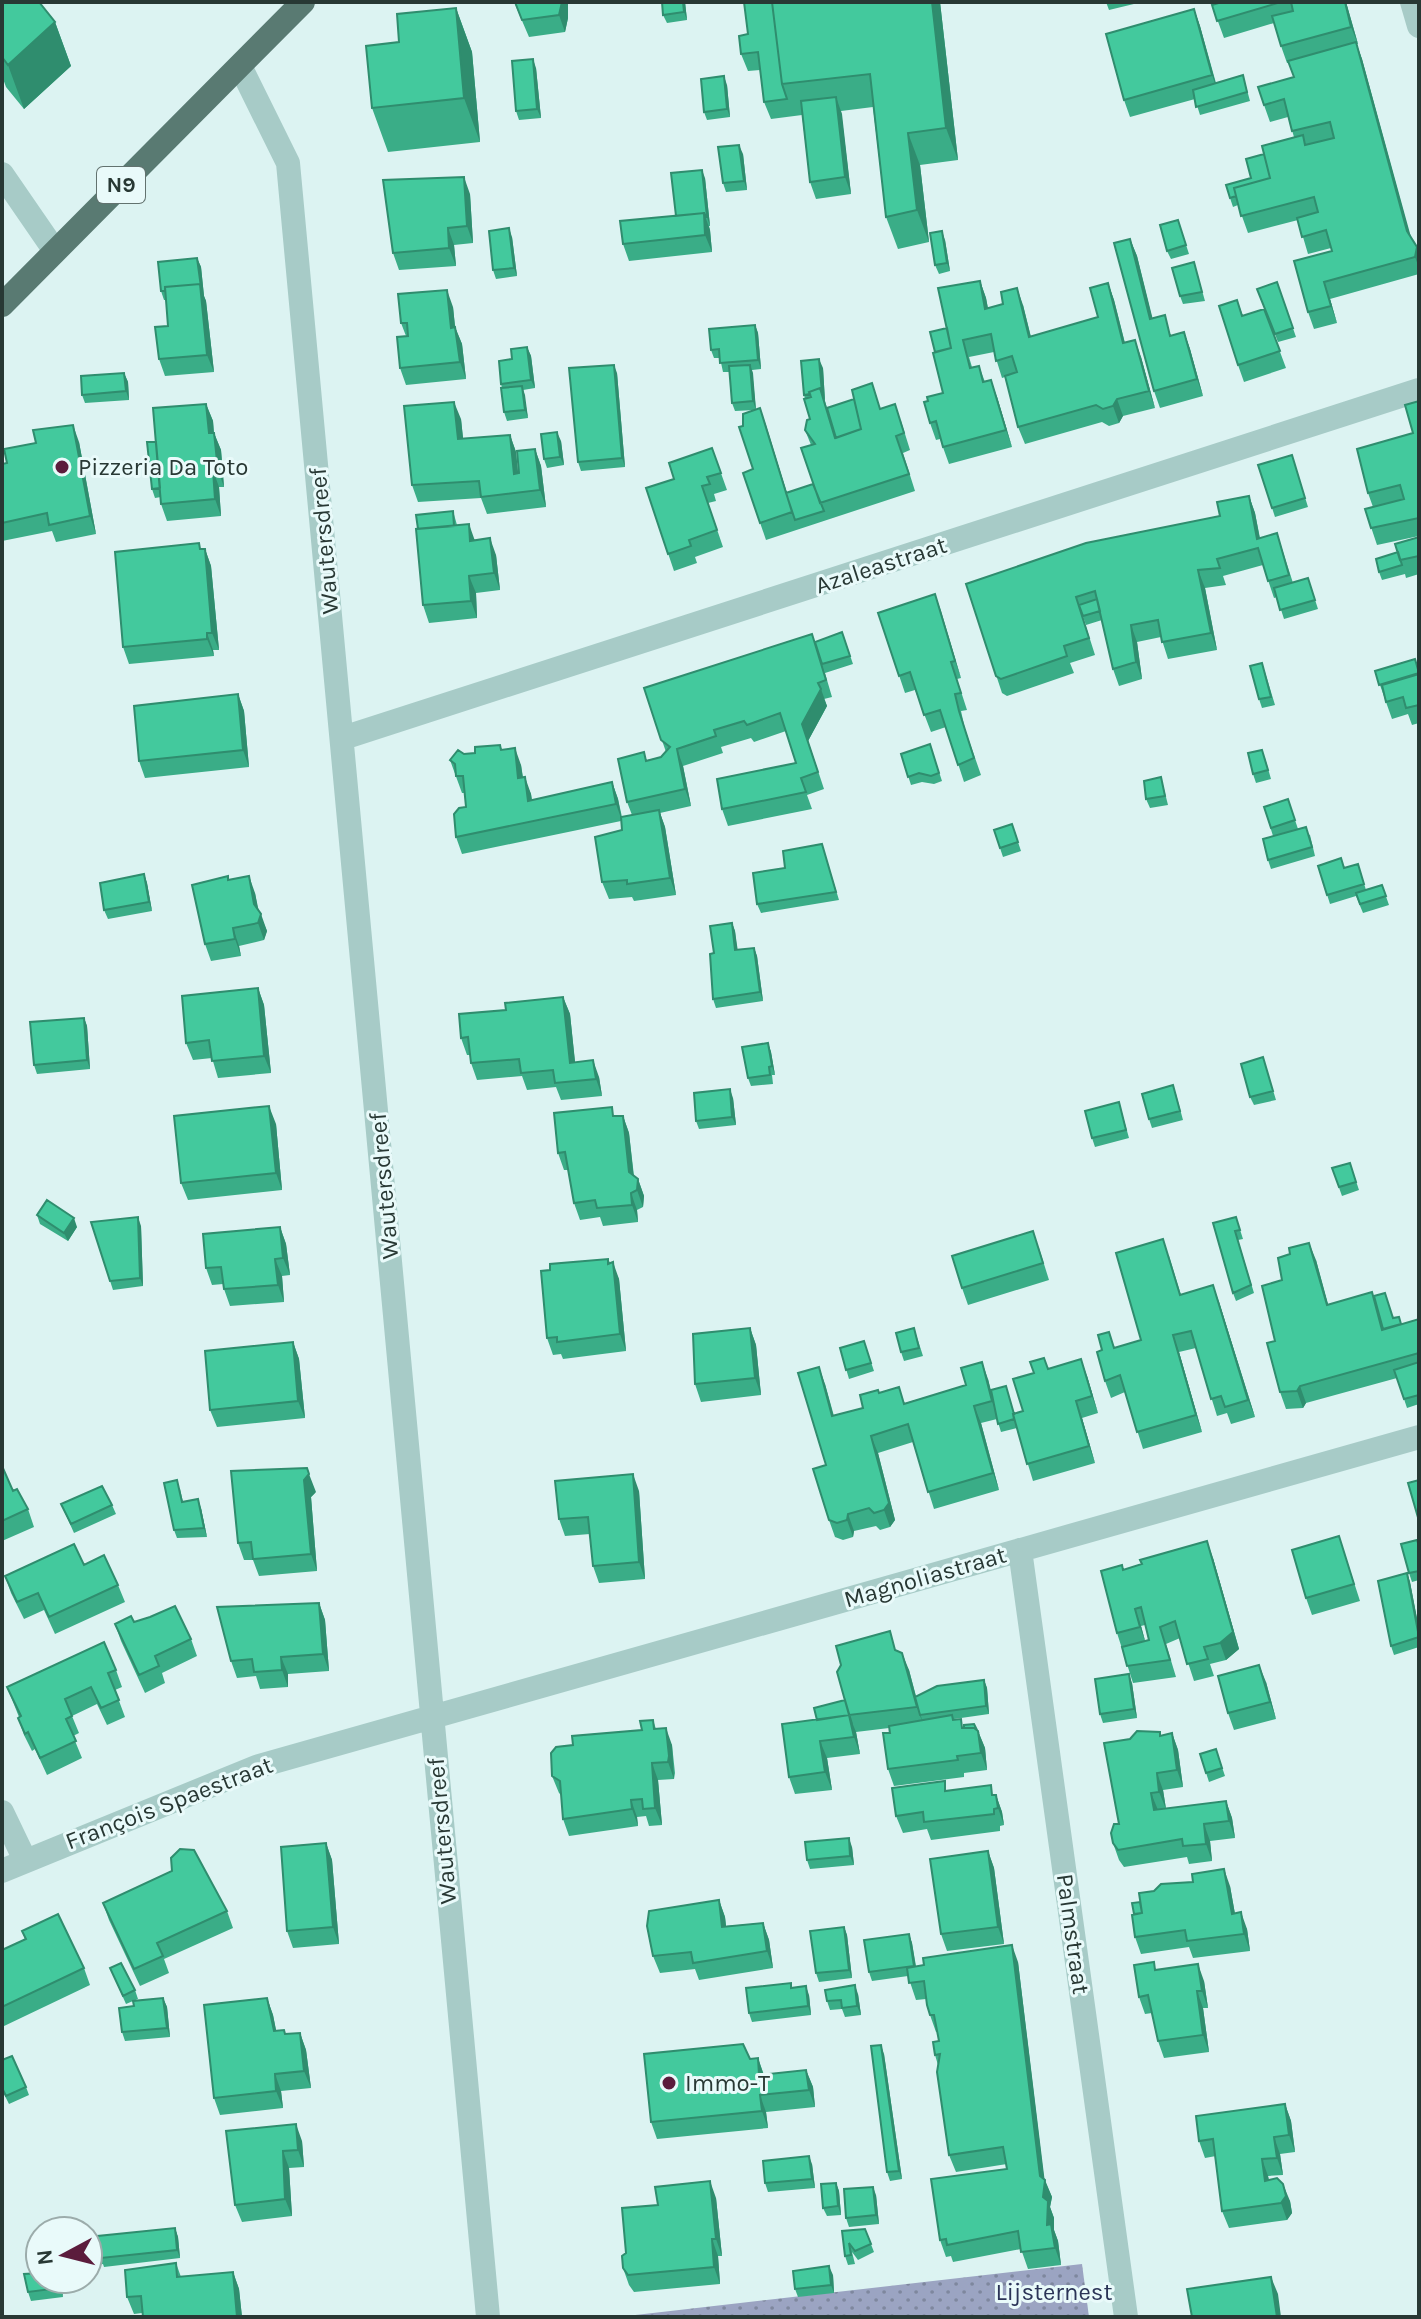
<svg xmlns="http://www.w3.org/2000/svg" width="1421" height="2319" font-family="Karla,sans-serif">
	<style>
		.park { fill: url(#park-dots) }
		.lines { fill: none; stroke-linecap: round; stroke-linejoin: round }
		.street { stroke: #a7cbc7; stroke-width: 24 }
		.primary { stroke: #597a72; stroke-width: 24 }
		.wall { fill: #3aad87; fill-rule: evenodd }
		.shaded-wall { fill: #2f8d6e }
		.building { fill: #43c99d; stroke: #2f8d6e; stroke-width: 2 }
		.poi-dot { fill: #5b1c3c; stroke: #e9fafa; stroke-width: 3 }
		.labels { text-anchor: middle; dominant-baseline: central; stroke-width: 6; stroke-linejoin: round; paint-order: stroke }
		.shield { fill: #e9fafa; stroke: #62726f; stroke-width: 2 }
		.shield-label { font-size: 22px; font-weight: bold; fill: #283834 }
		.poi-label { font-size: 24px; fill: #283834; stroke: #e9fafa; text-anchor: start }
		.street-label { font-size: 24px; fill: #283834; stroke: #e9fafa }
		.park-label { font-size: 24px; fill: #2b3457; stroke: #e9fafa }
	</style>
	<defs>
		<pattern id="park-dots" width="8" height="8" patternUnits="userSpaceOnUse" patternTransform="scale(2)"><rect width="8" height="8" fill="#9ba4c2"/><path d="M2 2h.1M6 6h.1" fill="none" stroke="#7e879e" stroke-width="1.8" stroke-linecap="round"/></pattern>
	</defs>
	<rect width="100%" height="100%" fill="#dcf3f2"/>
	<!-- park -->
	<path class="park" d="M1082 2264 1089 2317H618Z"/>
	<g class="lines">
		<!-- street -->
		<path class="street" d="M1412 2 1419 26
			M240 66 288 163 488 2317
			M2 174 55 251
			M343 738 1419 390
			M1020 1550 1126 2317
			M2 1812 25 1860
			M2 1871 256 1767 1419 1437"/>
		<!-- primary -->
		<path class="primary" d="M2 305 303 2"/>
	</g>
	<!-- wall -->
	<path class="wall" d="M2 2 55 22 71 66 24 109 6 87 2 76Z
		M514 2 568 18 565 32 529 37Z
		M685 2 687 20 667 23 663 15Z
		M940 2 958 160 920 165 929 242 898 249 886 217 873 107 841 111 851 194 816 199 810 182 802 115 771 119 764 102 760 70 748 71 741 54 748 34Z
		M1106 2H1138V3L1109 10Z
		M1222 2H1346L1358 44H1356L1362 59 1410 236 1419 253V274L1330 299 1337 323 1314 329 1308 312 1332 251 1331 248 1308 254 1298 220 1248 233 1238 205 1233 207 1230 198 1251 178 1264 154 1294 137 1288 117 1270 122 1264 105 1294 77 1289 63H1287L1281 46 1274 23 1224 38 1212 5Z
		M456 8 472 52 480 142 388 152 372 108 399 42Z
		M1194 9 1200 26 1216 83 1243 75 1250 101 1200 115 1195 99 1130 117 1124 100Z
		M536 68 541 118 519 120 516 111Z
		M727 85 730 117 707 120 704 112Z
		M743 154 747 190 726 192 723 183Z
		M705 178 710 226H709L710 230 712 252 629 261 623 244 676 216Z
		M470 194 473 243 454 245 456 266 399 270 393 253Z
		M1178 220 1189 254 1171 259 1167 251Z
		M512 237 517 276 496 279 493 270Z
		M1130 239 1137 256 1152 318 1172 336 1184 332 1190 349 1203 396 1160 408 1154 391Z
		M945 240 950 271 939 274 935 265Z
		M197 258 201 267 204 296 206 301 214 372 165 376 159 359 168 326 166 300H164L161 291Z
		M1194 262 1205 301 1183 304 1180 296Z
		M980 281 986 298 988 308 1023 305 1031 337 1098 317 1108 283 1114 300 1125 343 1141 357 1155 408 1123 416 1119 423 1109 426 1102 422 1025 444 1018 427 1005 377 1002 378 994 352 969 357 972 367 979 366 985 382 997 397 1012 447 949 464 940 439 936 440 930 423 928 401 943 393 935 352 947 328Z
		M1277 282 1296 337 1278 342 1257 289Z
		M1237 300 1243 316 1264 309 1286 368 1244 382 1238 365Z
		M453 307 455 327 462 344 466 379 406 385 400 368 406 336 401 323Z
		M755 325 758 333 761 369 752 370 756 410 760 408 787 493 823 511 801 448 811 445 805 430 810 419 804 395 823 368 825 401 827 408 881 409 901 421 910 450 903 453 915 491 766 540 743 473 753 469 743 426 755 410 735 411 732 403 730 372H723L720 358H714L711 350Z
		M527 347 531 356 535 388 523 390 528 418 507 421 504 412 502 388 501 384 512 359Z
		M124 373 128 382 129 400 85 403 82 395Z
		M617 373 625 467 581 471 578 462Z
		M1419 401V536L1377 545 1365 509 1373 507 1368 493 1413 433Z
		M206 404 213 421 214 433 221 450 224 487H219L221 516 167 521 161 504V497L155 498 152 489Z
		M461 419 463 439 510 435 516 452 518 474 535 449 541 466 546 507 487 514 481 498 418 502 412 485Z
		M561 441 564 465 547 468 544 459Z
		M79 442 96 534 56 542 52 531 2 541V464Z
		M712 448 727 490 714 494 716 501 708 503 723 547 695 557 697 563 674 571 646 488 674 479Z
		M1292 455 1308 507 1275 517 1258 465Z
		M1249 496 1255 513 1260 538 1277 533 1293 583 1308 578 1318 609 1284 619 1277 597 1274 598 1263 565 1223 576 1226 585 1205 588 1217 650 1168 659 1161 637 1137 642 1142 679 1119 686 1113 669 1102 620 1086 625 1082 614 1095 655 1070 663 1074 673 1007 696 1002 693 966 584 1220 516Z
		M453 511 457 525 475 540 496 555 500 590 476 593 477 618 429 623 423 605Z
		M1419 537V574L1406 578 1405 574 1382 580 1379 572 1398 552Z
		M201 549H205L211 566 219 650H213L214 656 129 664 123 647Z
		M935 594 961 678 957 679 967 710 961 711 965 729 981 775 964 782 946 727 931 732 915 690 905 693 878 613Z
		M842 632 853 664 825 673 822 663 832 697 824 699 827 706 808 741 824 789 807 795 812 809 728 826 722 809 796 763 786 731 754 742 751 738 721 747 723 753 683 766 691 806 660 813 665 827 676 895 634 901 632 897 609 899 602 882 622 830 621 821 462 854 456 837 466 807 465 793H462L450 760 464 754 475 753 500 745 502 750 521 765 523 777 531 794 532 800 612 782 618 799 622 817 632 815 627 802 647 760 661 757 666 752 644 688 815 643Z
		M1419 669V723L1412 725 1408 714 1392 719 1375 671Z
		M1265 672 1275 705 1262 708 1259 699Z
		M238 694 244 711 249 767 145 778 139 761Z
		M930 744 942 781 934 784 922 782 911 785 901 754Z
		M1265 758 1271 779 1256 783 1253 774Z
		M1161 777 1168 805 1150 808 1146 799Z
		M1288 799 1298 829 1310 835 1315 856 1271 869 1268 860 1273 836 1264 807Z
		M1012 824 1021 851 1003 857 994 830Z
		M822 844 839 900 761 913 757 904 785 868Z
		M1358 864 1366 890 1382 885 1389 905 1363 913 1356 896 1330 904 1318 866 1345 868Z
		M144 874 147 883 152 911 108 919 104 910Z
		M228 876 229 880 255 893 258 910 267 931 264 940 239 946 241 956 211 961 205 944Z
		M732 923 735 931 737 950 754 948 757 956 763 1001 716 1008 713 999 714 953Z
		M258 988 264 1005 271 1073 218 1078 212 1058 193 1060 186 1043Z
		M563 997 570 1014 575 1063 599 1077 602 1096 561 1100 556 1087 527 1090 522 1076 477 1080 471 1063 470 1055H467L461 1038 506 1010Z
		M84 1018 87 1026 90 1069 37 1074 34 1065Z
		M768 1043 771 1052 775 1075H772L773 1084 751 1086 748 1078Z
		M1263 1057 1276 1100 1254 1105 1250 1097Z
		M1176 1094 1183 1120 1152 1128 1149 1119Z
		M733 1098 736 1125 699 1129 696 1121Z
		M1119 1102 1129 1138 1095 1147 1092 1138Z
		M615 1116H623L629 1133 634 1176 638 1179 644 1196 643 1207 637 1210 638 1222 603 1226 600 1217 580 1220 574 1203 568 1170H564L558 1153Z
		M276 1124 282 1190 188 1200 181 1183Z
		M1350 1163 1359 1190 1342 1196 1332 1168Z
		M37 1215 77 1227 68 1241 40 1224Z
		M1236 1217 1243 1239 1238 1240 1254 1293 1236 1301 1233 1293Z
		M91 1222 141 1226 143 1286 113 1290Z
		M280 1227 286 1244 290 1275 282 1276 284 1302 230 1306 224 1289 223 1284 212 1285 206 1268Z
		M1039 1248 1049 1280 968 1305 962 1288Z
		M1169 1256 1181 1295 1219 1302 1255 1417 1231 1424 1227 1413 1217 1416 1196 1348 1179 1352 1202 1432 1143 1449 1125 1392 1111 1398 1105 1381 1115 1348 1141 1340Z
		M608 1259 619 1279 626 1351 563 1359 561 1354 553 1355 547 1338 550 1270Z
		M1316 1260 1328 1305 1375 1301 1393 1318 1402 1324 1419 1319V1404L1407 1408 1397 1378 1306 1403 1303 1408 1286 1409 1280 1392 1275 1341 1282 1280Z
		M750 1328 756 1345 761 1395 701 1402 695 1384Z
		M914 1328 923 1356 904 1361 901 1352Z
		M864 1341 874 1371 849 1379 840 1348Z
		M293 1342 299 1359 305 1418 217 1427 210 1410Z
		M1048 1369 1087 1376 1098 1413 1082 1418 1095 1463 1033 1481 1017 1428 1001 1432 997 1419 981 1423 999 1490 934 1509 913 1442 878 1453 895 1520 890 1527 880 1530 876 1526 854 1531 853 1537 843 1540 835 1537 829 1520 825 1384 834 1416 863 1408 879 1393 905 1403 988 1379 991 1392 1015 1413 1023 1411Z
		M2 1466 13 1491 28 1509 34 1527 2 1541Z
		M180 1489 183 1502 201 1508 207 1537 177 1538 174 1530Z
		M639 1491 645 1579 599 1583 593 1566 590 1534 565 1536 559 1519Z
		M316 1492 311 1497 317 1571 259 1576 253 1560H244L238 1543Z
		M61 1504 112 1505 116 1514 74 1533Z
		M1339 1536 1360 1601 1312 1615 1306 1598Z
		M1419 1545V1580L1412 1582 1409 1573Z
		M1213 1558 1239 1649 1226 1660 1210 1664 1214 1676 1194 1681 1180 1638 1166 1644 1176 1677 1133 1683 1117 1633 1124 1570ZM1145 1625 1149 1640 1145 1641 1141 1626Z
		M84 1565 118 1585 125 1602 55 1634 44 1610 24 1619 11 1593 5 1576Z
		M1407 1573 1410 1582 1419 1629V1647L1394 1655 1391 1646Z
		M319 1603 325 1620 329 1671 288 1674V1687L260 1689 256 1676 237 1678 231 1661Z
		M134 1622 191 1639 197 1656 162 1673 165 1683 145 1693 121 1641 115 1624Z
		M896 1650 909 1670 916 1696 984 1680 987 1688 989 1714 954 1719 964 1728 977 1730 978 1731 985 1748 987 1770 964 1773V1777L894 1786 888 1769 889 1728 856 1732 860 1754 827 1758 832 1790 795 1794 789 1777 845 1700Z
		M116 1670 122 1687 115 1690 125 1717 107 1725 97 1704 72 1716 79 1733 73 1736 82 1758 47 1775 35 1749 32 1751 24 1735 18 1718 19 1717 7 1687Z
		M1266 1682 1276 1719 1234 1730 1228 1713Z
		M1132 1683 1137 1718 1103 1723 1100 1714Z
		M653 1720 656 1729 672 1745 675 1773 674 1779 658 1780 662 1825 649 1826 646 1816 637 1817 638 1826 569 1836 563 1819 561 1795 559 1793 552 1776 573 1745 642 1730Z
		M1172 1733 1178 1750 1183 1787 1163 1790 1166 1809 1226 1801 1232 1818 1235 1838 1210 1841 1212 1861 1189 1864 1187 1857 1124 1867 1119 1860 1113 1843 1119 1824 1161 1736Z
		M1216 1749 1225 1776 1209 1782 1200 1754Z
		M948 1791 996 1795 1002 1812 1004 1825 1000 1826V1831L931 1840 927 1829 903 1833 896 1816Z
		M326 1843 332 1860 339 1944 293 1948 287 1931Z
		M852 1847 854 1865 810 1869 807 1860Z
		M988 1851 994 1868 1004 1944 947 1951 941 1934Z
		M1230 1886 1235 1914 1247 1929 1250 1951 1193 1958 1189 1947 1141 1954 1135 1937Z
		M719 1900 725 1917 726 1926 763 1923 769 1940 773 1968 699 1980 695 1969 660 1973 653 1956Z
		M103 1903 227 1911 233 1928 164 1959 169 1973 140 1986 109 1920Z
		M844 1927 847 1935 852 1978 819 1982 816 1973Z
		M22 1931 84 1968 90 1985 2 2027V1950L25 1939Z
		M909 1934 912 1943 916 1966 1018 1962 1044 2179 1052 2197 1050 2207 1054 2218V2230L1058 2241 1061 2265 1028 2269 1021 2249 953 2262 951 2256 946 2257 940 2240 1007 2169V2164L956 2172 949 2155 938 2065 935 2055 939 2041 937 2032H936L930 2015 926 1999 916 2000 908 1976 872 1981 869 1972Z
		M110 1968 135 1990 138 1999 133 2001 163 1998 167 2007 170 2037 125 2041 122 2032 134 2006 133 2001 126 2004Z
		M1157 1970 1204 1981 1208 2008H1203L1209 2052 1164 2058 1158 2041 1152 2013 1145 2014 1139 1997Z
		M791 1983 792 1988 809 1995 811 2015 752 2022 749 2013Z
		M858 1994 861 2015 845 2017 842 2009 830 2010 827 2001Z
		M267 1998 273 2015 276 2031 286 2034 300 2033 306 2050 311 2088 281 2091 283 2108 220 2115 214 2098Z
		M884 2054 902 2179 890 2181 887 2172Z
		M2 2056 3 2060 26 2087 29 2095 9 2104 2 2090Z
		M758 2058 764 2075 806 2070 813 2087 815 2107 766 2112 768 2128 657 2139 651 2122 750 2059Z
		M1285 2104 1291 2121 1295 2152 1280 2154 1283 2175 1268 2176 1269 2180 1290 2201 1292 2213 1287 2220 1229 2228 1222 2211 1216 2156 1205 2158 1199 2141Z
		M226 2131 302 2141 304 2167 289 2168 292 2216 242 2222 235 2205Z
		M812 2164 815 2188 768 2192 765 2183Z
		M836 2183 839 2191 841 2215 827 2216 823 2208Z
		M876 2195 879 2224 849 2227 846 2218Z
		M716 2198 722 2256H718L720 2284 634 2292 629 2285 623 2268Z
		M175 2228 178 2237 180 2258 104 2267 103 2264 88 2266V2237Z
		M865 2229 874 2252 858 2260 852 2252 855 2264 848 2265 845 2256 842 2231Z
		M176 2263 181 2277 233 2272 239 2289 242 2317H143L142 2313 134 2314 127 2297Z
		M833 2275 834 2293 798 2297 795 2289Z
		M60 2279 63 2297 31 2301 28 2292Z"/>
	<!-- shaded-wall -->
	<path class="shaded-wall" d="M562 2H568V18L565 32 559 15Z
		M683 2H685L687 20 684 12Z
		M932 2H940L958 160 946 128Z
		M1345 2H1346L1358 44 1351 27Z
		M456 8 472 52 480 142 464 98Z
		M1194 9 1200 26 1218 92 1212 75Z
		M55 22 71 66 24 109 8 65Z
		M1356 42 1362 59 1414 248 1407 231Z
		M533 59 536 68 541 118 537 109Z
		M724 76 727 85 730 117 727 109Z
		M836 97 842 114 851 194 845 177Z
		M908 133 920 165 929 242 917 210Z
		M739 145 743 154 747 190 744 181Z
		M702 170 705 178 710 226 707 217Z
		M464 177 470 194 473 243 467 226Z
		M704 213 710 230 712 252 705 235Z
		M448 228 454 245 456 266 449 248Z
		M509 228 512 237 517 276 514 268Z
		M942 231 945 240 950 271 947 263Z
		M1130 239 1137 256 1157 336 1150 319Z
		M1417 247 1419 253V268L1415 257Z
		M197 258 201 267 204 296 206 301 214 372 207 355Z
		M980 281 986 298 991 326 985 309Z
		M1324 282 1330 299 1337 323 1331 306Z
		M1108 283 1114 300 1129 360 1123 343Z
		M1017 288 1023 305 1035 354 1029 337Z
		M447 290 453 307 457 345 451 328Z
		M755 325 758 333 761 369 758 360Z
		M455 327 462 344 466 379 460 362Z
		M1184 332 1190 349 1203 396 1197 379Z
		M1135 340 1141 357 1155 408 1149 391Z
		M527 347 531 356 535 388 531 380Z
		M819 359 823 368 825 401 822 393Z
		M614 365 617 373 625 467 622 458Z
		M750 365 753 373 756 410 753 401Z
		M124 373 128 382 129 400 126 391Z
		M991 380 997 397 1012 447 1006 430Z
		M522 386 525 395 528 418 525 410Z
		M1117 399 1123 416 1119 423 1113 406Z
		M454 402 461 419 465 456 458 439Z
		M206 404 213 421 215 450 209 433Z
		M760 408 766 425 795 520Z
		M73 425 79 442 96 534 90 516Z
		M557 432 561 441 564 465 560 457Z
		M214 433 221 450 224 487 218 470Z
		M510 435 516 452 520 491 514 474Z
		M535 449 541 466 546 507 540 490Z
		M213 470 219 487 221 516 215 499Z
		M1249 496 1255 513 1263 556 1257 539Z
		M469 524 475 541H470Z
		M490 538 496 555 500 590 494 573Z
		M205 549 211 566 219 650 212 633Z
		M1198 570 1205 588 1217 650 1211 633Z
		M469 576 476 593 477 618 471 601Z
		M935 594 941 611 961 678 955 661Z
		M1131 625 1137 642 1142 679 1136 662Z
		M207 633 213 650 214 656 207 639Z
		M821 689 827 706 808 741 824 789 802 724Z
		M238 694 244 711 249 767 243 750Z
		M515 748 521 765 525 795 518 778Z
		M677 749 683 766 691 806 685 789Z
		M525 777 531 794 534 818 528 801Z
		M612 782 618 799 622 821 616 804Z
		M659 810 665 827 676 895 670 878Z
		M144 874 147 883 152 911 149 902Z
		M249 876 255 893 260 917 261 914 267 931 264 940 258 923Z
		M732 923 735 931 739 959 735 950Z
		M233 928 239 946 241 956 235 939Z
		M754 948 757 956 763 1001 760 992Z
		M258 988 264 1005 271 1073 264 1056Z
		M563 997 570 1014 577 1080 570 1063Z
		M84 1018 87 1026 90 1069 87 1060Z
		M768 1043 771 1052 775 1075 772 1066Z
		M593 1060 599 1077 602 1096 596 1079Z
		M730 1089 733 1098 736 1125 732 1117Z
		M269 1106 276 1124 282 1190 276 1173Z
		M623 1116 629 1133 635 1189 629 1172Z
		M638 1179 644 1196 643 1207 637 1190Z
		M631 1193 637 1210 638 1222 632 1205Z
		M138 1217 141 1226 143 1286 140 1278Z
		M74 1218 77 1227 68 1241 64 1233Z
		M280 1227 286 1244 290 1275 283 1258Z
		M1309 1243 1316 1260 1333 1322 1327 1305Z
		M275 1259 282 1276 284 1302 278 1285Z
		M613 1262 619 1279 626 1351 620 1334Z
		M1213 1285 1219 1302 1255 1417 1248 1400Z
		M750 1328 756 1345 761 1395 755 1378Z
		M1173 1335 1179 1352 1202 1432 1196 1415Z
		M293 1342 299 1359 305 1418 298 1401Z
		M1081 1359 1087 1376 1098 1413 1092 1396Z
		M982 1362 988 1379 998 1418 992 1401Z
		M819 1367 825 1384 838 1433 832 1416Z
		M1300 1386 1306 1403 1303 1408 1297 1391Z
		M1076 1401 1082 1418 1095 1463 1089 1446Z
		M974 1406 981 1423 999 1490 993 1473Z
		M871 1436 878 1453 895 1520 890 1527 884 1510Z
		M309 1474 316 1492 311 1497 317 1571 311 1554 304 1480Z
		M633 1474 639 1491 645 1579 639 1562Z
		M198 1499 201 1508 207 1537 204 1528Z
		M848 1514 854 1531 853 1537 847 1520Z
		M1207 1541 1213 1558 1239 1649 1226 1660 1220 1643Z
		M1407 1573 1410 1582 1419 1629V1636Z
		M319 1603 325 1620 329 1671 323 1654Z
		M1135 1609 1141 1626 1146 1644 1140 1627Z
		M902 1653 909 1670 923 1724 917 1707Z
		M281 1657 288 1674V1687L282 1670Z
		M1259 1665 1266 1682 1276 1719 1270 1702Z
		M1129 1674 1132 1683 1137 1718 1134 1709Z
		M984 1680 987 1688 989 1714 986 1706Z
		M849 1715 856 1732 860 1754 854 1737Z
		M666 1728 672 1745 674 1779 668 1762Z
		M978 1731 985 1748 987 1770 981 1753Z
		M1172 1733 1178 1750 1183 1787 1177 1770Z
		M820 1741 827 1758 832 1790 825 1772Z
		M652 1763 658 1780 662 1825 655 1808Z
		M1157 1773 1163 1790 1166 1809 1159 1792Z
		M1151 1793 1158 1810H1154Z
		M996 1795 1002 1812 1004 1825 998 1808Z
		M631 1800 637 1817 638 1826 632 1809Z
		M1226 1801 1232 1818 1235 1838 1229 1821Z
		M1204 1824 1210 1841 1212 1861 1206 1844Z
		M849 1838 852 1847 854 1865 850 1856Z
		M326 1843 332 1860 339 1944 333 1927Z
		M988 1851 994 1868 1004 1944 998 1927Z
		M1224 1869 1230 1886 1238 1931 1232 1914Z
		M719 1900 725 1917 728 1944 722 1927Z
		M1241 1912 1247 1929 1250 1951 1244 1934Z
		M763 1923 769 1940 773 1968 767 1951Z
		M844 1927 847 1935 852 1978 849 1970Z
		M909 1934 912 1943 917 1975 914 1966Z
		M1012 1945 1018 1962 1045 2183V2180L1052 2197 1050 2207 1054 2218V2230L1058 2241 1061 2265 1047 2225 1040 2176Z
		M1198 1964 1204 1981 1208 2008 1202 1991Z
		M855 1985 858 1994 861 2015 857 2006Z
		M806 1986 809 1995 811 2015 808 2006Z
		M1197 1991 1203 2008 1209 2052 1203 2035Z
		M163 1998 167 2007 170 2037 167 2028Z
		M267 1998 273 2015 280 2049 274 2031Z
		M300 2033 306 2050 311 2088 304 2071Z
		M881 2045 884 2054 902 2179 899 2171Z
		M758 2058 764 2076 759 2075Z
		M806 2070 813 2087 815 2107 809 2090Z
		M275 2074 281 2091 283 2108 276 2091Z
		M760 2095 766 2112 768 2128 762 2111Z
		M1285 2104 1291 2121 1295 2152 1289 2135Z
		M296 2124 302 2141 304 2167 298 2150Z
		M1274 2137 1280 2154 1283 2175 1277 2158Z
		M283 2151 289 2168 292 2216 285 2199Z
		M809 2156 812 2164 815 2188 812 2179Z
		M1262 2159 1268 2176 1272 2198 1265 2181Z
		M710 2181 716 2198 722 2256 716 2239Z
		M836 2183 839 2191 841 2215 838 2206Z
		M1283 2184 1290 2201 1292 2213 1287 2220 1281 2203Z
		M873 2187 876 2195 879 2224 876 2215Z
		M175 2228 178 2237 180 2258 177 2250Z
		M712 2239 718 2256 720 2284 714 2267Z
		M829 2266 833 2275 834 2293 831 2285Z
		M233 2272 239 2289 242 2317H237Z
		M1271 2277 1278 2294 1281 2317H1277Z
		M58 2279 61 2280 63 2297 60 2288Z"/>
	<!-- building -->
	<path class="building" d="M2 2H39L55 22 8 65 2 57Z
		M515 2H562L559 15 522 20Z
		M662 2H683L684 12 663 15Z
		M744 2H772L782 84 787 99 764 102 758 52 741 54 739 36 748 34Z
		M772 2H932L946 128 908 133 917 210 886 217 870 74 782 84Z
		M1222 2H1281L1217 21 1212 5Z
		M1291 2H1345L1351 27 1281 46 1272 16 1293 11Z
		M456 8 464 98 372 108 366 46 399 42 397 14Z
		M1194 9 1212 75 1124 100 1106 34Z
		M1356 42 1407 231 1417 247 1415 257 1324 282 1331 306 1308 312 1294 261 1332 251 1326 230 1302 237 1297 218 1318 212 1314 197 1241 216 1234 188 1270 178 1262 146 1303 135 1305 145 1334 138 1330 122 1292 131 1284 99 1264 105 1258 87 1294 77 1288 61Z
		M533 59 537 109 516 111 512 61Z
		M1243 75 1247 92 1196 107 1193 90Z
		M724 76 727 109 704 112 701 79Z
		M836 97 845 177 810 182 801 101Z
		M739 145 744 181 723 183 718 147Z
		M1264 154 1270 178 1234 188 1236 196 1230 198 1226 185 1251 178 1246 159Z
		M702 170 707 217H706L704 213 676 216 671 173Z
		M464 177 467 226 448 228 449 248 393 253 383 180Z
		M704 213 705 235 623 244 620 221Z
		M1178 220 1186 245 1167 251 1160 225Z
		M509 228 514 268 493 270 489 231Z
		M942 231 947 263 935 265 930 233Z
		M1130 239 1150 319 1165 315 1170 336 1184 332 1197 379 1154 391 1114 243Z
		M197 258 201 287 200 284 165 287V291H161L158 262Z
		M1194 262 1202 292 1180 296 1172 268Z
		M980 281 985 309 1003 304 1001 292 1017 288 1029 337 1098 317 1090 288 1108 283 1123 343 1135 340 1149 391 1117 399 1113 406 1103 409 1096 405 1018 427 1005 376 1017 372 1012 356 996 361 991 334 963 340 970 368 979 366 983 382 991 380 1006 430 943 447 936 421 930 423 924 402 928 401 927 397 943 393 933 353 951 348 938 288Z
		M1277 282 1293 328 1275 334 1257 289Z
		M200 284 207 355 159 359 155 327 168 326 165 287Z
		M447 290 451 328 455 327 460 362 400 368 397 337 408 336 407 323H401L398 294Z
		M1237 300 1242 316 1264 309 1280 351 1238 365 1219 306Z
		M755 325 758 360 720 363 719 349 711 350 709 329Z
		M947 328 951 348 935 352 930 332Z
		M527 347 531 380 501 384 499 361 512 359 511 349Z
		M819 359 822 393 820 388 809 392 810 394 804 395 801 361Z
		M614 365 622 458 578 462 569 368Z
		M750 365 753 401 732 403 729 366Z
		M124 373 126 391 82 395 81 376Z
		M872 383 880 409 895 404 904 433 896 436 909 474 820 503 801 448 815 444 805 430 807 420 810 419 804 399 811 397 809 392 820 388 835 438 861 429 852 390Z
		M522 386 525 410 504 412 501 388Z
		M854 399 861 429 836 438 827 408Z
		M1419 401V518L1371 528 1365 509 1404 499 1400 485 1368 493 1357 449 1413 433 1405 405Z
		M454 402 458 439 510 435 514 474 519 473 517 451 535 449 540 490 481 497 479 481 412 485 404 406Z
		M206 404 209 433H214L218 470H213L215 499 161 504 153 408Z
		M760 408 792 512 760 523 743 473 753 469 739 427 743 426V414Z
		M73 425 90 516 49 525 47 513 2 523V464L7 463 4 449 36 443 33 430Z
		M557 432 560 457 544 459 541 434Z
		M147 442H156L160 488 152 489Z
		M712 448 721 473 707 477 710 484 702 486 717 530 689 540 691 546 668 554 646 488 674 479 669 463Z
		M1292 455 1305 498 1272 508 1258 465Z
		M813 484 824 511 795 520 786 493Z
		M1249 496 1257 539 1277 533 1289 575 1268 581 1258 548 1217 559 1220 568 1198 570 1211 633 1162 642 1158 620 1131 625 1136 662 1113 669 1095 591 1076 597 1089 638 1064 646 1067 656 1001 679 996 676 966 584 1086 543 1220 516 1217 502Z
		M453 511 454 526 418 529 416 515Z
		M469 524 470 541 490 538 494 573 469 576 471 601 423 605 416 529Z
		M1419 537V556L1400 560 1395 544Z
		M199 543 200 549H205L212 633H207V639L123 647 115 552Z
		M1398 552 1402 565 1379 572 1376 559Z
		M1308 578 1315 600 1280 610 1274 588Z
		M935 594 955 661 951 662 961 693 955 694 959 711 974 758 958 765 940 710 924 715 910 672 899 676 878 613Z
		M1097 599 1100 611 1083 616 1079 605Z
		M842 632 850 656 822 664 815 642Z
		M812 634 826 680 818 683 821 689 802 724 818 772 801 778 806 792 722 809 717 779 796 763 780 713 747 725 744 721 714 730 716 736 677 749 685 789 627 802 618 759 644 752 646 761 661 757 670 747 661 740 644 688Z
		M1415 659 1419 673 1379 685 1375 671Z
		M1262 663 1271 697 1259 699 1250 666Z
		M1419 674V705L1406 708 1403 697 1386 702 1382 685Z
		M238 694 243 750 139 761 134 706Z
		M930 744 939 773 931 776 919 773 908 777 901 754Z
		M500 745 501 750 515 748 518 778 525 777 528 801 612 782 616 804 456 837 454 814 459 808 466 807 463 776H456L455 764 450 760 458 750 464 754 475 753V747Z
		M1262 750 1268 770 1253 774 1248 753Z
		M1161 777 1165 796 1146 799 1144 781Z
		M1288 799 1295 820 1271 828 1264 807Z
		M659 810 670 878 627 884V880L602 882 595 837 622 830 621 817Z
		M1012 824 1018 842 1000 848 994 830Z
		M1306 827 1312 847 1268 860 1263 839Z
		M822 844 836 892 757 904 753 873 785 868 783 851Z
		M1341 858 1344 868 1358 864 1364 884 1327 895 1318 866Z
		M144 874 149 902 104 910 100 883Z
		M228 876V880L249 876 254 904 261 914 258 923 233 928 235 939 205 944 192 885Z
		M1382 885 1386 896 1360 904 1356 893Z
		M732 923 735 950 754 948 760 992 713 999 710 954 714 953 710 926Z
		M258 988 264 1056 212 1061 209 1040 186 1043 182 996Z
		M563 997 570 1063 593 1060 596 1079 555 1083 553 1070 521 1073 519 1059 471 1063 468 1037 461 1038 459 1014 506 1010 505 1003Z
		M84 1018 87 1060 34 1065 30 1022Z
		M768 1043 772 1066 769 1067 770 1075 748 1078 742 1047Z
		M1263 1057 1273 1091 1250 1097 1241 1064Z
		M1173 1085 1180 1111 1149 1119 1142 1094Z
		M730 1089 732 1117 696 1121 694 1093Z
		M1119 1102 1126 1130 1092 1138 1085 1111Z
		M269 1106 276 1173 181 1183 174 1116Z
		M612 1107 613 1116H623L629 1172 638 1179 637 1190 631 1193 632 1205 597 1208 595 1200 574 1203 565 1152 558 1153 554 1113Z
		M1350 1163 1356 1182 1339 1187 1332 1168Z
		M47 1200 74 1218 64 1233 37 1215Z
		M138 1217 140 1278 110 1281 91 1222Z
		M1236 1217 1240 1230 1235 1231 1251 1285 1233 1293 1213 1223Z
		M280 1227 283 1258 275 1259 278 1285 224 1289 221 1267 206 1268 203 1234Z
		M1033 1231 1043 1263 962 1288 952 1256Z
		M1163 1239 1180 1295 1213 1285 1248 1400 1225 1407 1221 1396 1211 1399 1191 1331 1173 1335 1196 1415 1137 1432 1120 1375 1105 1381 1097 1352 1102 1350 1098 1335 1109 1332 1114 1348 1141 1340 1116 1253Z
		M1309 1243 1327 1305 1372 1292 1382 1330 1419 1319V1353L1300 1386 1297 1391 1280 1392 1267 1343 1275 1341 1262 1286 1282 1280 1278 1258 1290 1254 1289 1248Z
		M608 1259V1264L613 1262 620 1334 557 1342V1337L547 1338 541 1271 550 1270V1264Z
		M1385 1293 1393 1318 1399 1317 1401 1324 1383 1329 1374 1296Z
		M750 1328 755 1378 695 1384 693 1334Z
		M914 1328 919 1348 901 1352 896 1333Z
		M864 1341 871 1363 846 1370 840 1348Z
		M293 1342 298 1401 210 1410 205 1351Z
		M1044 1358 1048 1369 1081 1359 1092 1396 1076 1401 1089 1446 1027 1464 1013 1414 1023 1411 1013 1379 1034 1373 1030 1362Z
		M982 1362 992 1401 974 1406 993 1473 928 1492 908 1424 871 1436 889 1503 884 1510 874 1513 869 1508 848 1514 847 1520 837 1523 829 1520 813 1469 826 1465 798 1373 819 1367 832 1416 863 1408 860 1395 878 1390 879 1393 899 1387 904 1404 966 1385 961 1368Z
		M1419 1362V1395L1404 1399 1394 1370Z
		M1006 1386 1014 1414H1013L1014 1419 998 1424 991 1390Z
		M2 1466 13 1491 17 1489 28 1509 2 1521Z
		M307 1468 309 1474 304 1480 311 1554 253 1559 251 1542 238 1543 231 1471Z
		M633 1474 639 1562 593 1566 588 1517 559 1519 555 1481Z
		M177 1480 182 1502 198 1499 204 1528 174 1530 164 1483Z
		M1419 1480V1521L1408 1483Z
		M102 1486 112 1505 71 1524 61 1504Z
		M1339 1536 1354 1584 1306 1598 1292 1550Z
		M1417 1540 1419 1546V1571L1409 1573 1401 1544Z
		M1207 1541 1233 1632 1220 1643 1204 1647 1208 1659 1187 1664 1175 1621 1160 1627 1170 1660 1127 1666 1122 1647 1149 1640 1141 1607 1135 1609 1140 1627 1117 1633 1101 1571 1122 1565 1123 1570 1142 1564 1140 1560Z
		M74 1544 84 1565 104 1555 118 1585 49 1617 38 1593 17 1602 5 1576Z
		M1407 1573 1419 1637 1391 1646 1378 1581Z
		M319 1603 323 1654 281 1657 282 1670 254 1672 252 1659 231 1661 217 1607Z
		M175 1606 191 1639 155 1656 159 1666 139 1675 115 1624 131 1616 134 1622 150 1617Z
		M890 1631 895 1650 902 1653 917 1707 849 1715 837 1672 841 1665 836 1646Z
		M104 1642 116 1670 108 1673 119 1700 101 1708 91 1687 65 1699 72 1716 66 1719 76 1741 40 1758 28 1732 25 1734 18 1718 21 1716 7 1687Z
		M1259 1665 1270 1702 1228 1713 1218 1676Z
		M1129 1674 1134 1709 1100 1714 1095 1679Z
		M984 1680 986 1706 920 1715 915 1697 937 1686Z
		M845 1700 852 1724 849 1715 817 1720 814 1708Z
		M849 1715 854 1737 820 1741 825 1772 789 1777 782 1724Z
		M952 1715 953 1720 961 1719 962 1728H974L978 1731 981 1753 957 1756 958 1760 888 1769 883 1733H890L889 1726Z
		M653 1720 654 1729 666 1728 669 1756 668 1762 652 1763 655 1808 643 1809 642 1799 631 1800 632 1809 563 1819 560 1781 552 1776 551 1753 556 1747 573 1745 572 1736 642 1730 640 1721Z
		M974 1724 977 1730 974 1728H964V1725Z
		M1137 1731 1160 1732V1736L1172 1733 1177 1770 1157 1773 1159 1792 1151 1793 1154 1810 1226 1801 1229 1821 1204 1824 1206 1844 1183 1846 1182 1839 1118 1850 1113 1843 1111 1833 1114 1824H1119L1104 1743 1130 1739Z
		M1216 1749 1222 1768 1206 1773 1200 1754Z
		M945 1781V1791L991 1785 992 1795H996L998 1808 994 1809V1814L924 1822 923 1812 896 1816 892 1788Z
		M849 1838 850 1856 807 1860 805 1842Z
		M326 1843 333 1927 287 1931 281 1847Z
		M180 1849 194 1850 227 1911 157 1943 163 1956 134 1969 103 1903 172 1871 171 1858Z
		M988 1851 998 1927 941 1934 930 1859Z
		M1224 1869 1232 1914 1241 1912 1244 1934 1187 1941 1185 1930 1135 1937 1132 1915 1142 1913 1139 1893 1154 1891 1161 1884 1193 1882 1192 1874Z
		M719 1900 722 1927 763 1923 767 1951 693 1963 691 1952 653 1956 647 1926 649 1911Z
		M1140 1902 1142 1913 1134 1914 1132 1903Z
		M58 1914 84 1968 2 2007V1950L26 1939 22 1931Z
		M844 1927 849 1970 816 1973 810 1931Z
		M909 1934 914 1966 869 1972 864 1940Z
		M1012 1945 1040 2176 1045 2180 1043 2197 1048 2201 1047 2225 1051 2224 1055 2248 1021 2252 1018 2231 947 2245 946 2239 940 2240 931 2179 1007 2169 1003 2147 949 2155 937 2072 940 2054 935 2055 933 2042 939 2041 934 2015H930L927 2005 924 1981 909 1983 907 1968 924 1965 923 1958Z
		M1154 1962 1155 1970 1198 1964 1202 1991H1197L1203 2035 1158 2041 1148 1995 1139 1997 1134 1965Z
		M121 1963 135 1990 123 1996 110 1968Z
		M791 1983V1988L806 1986 808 2006 749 2013 746 1988Z
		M855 1985 857 2006 842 2008 841 2000 827 2001 825 1990Z
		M163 1998 167 2028 122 2032 119 2008 134 2006 133 2001Z
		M267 1998 274 2031 284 2030 285 2034 300 2033 304 2071 275 2074 276 2091 214 2098 204 2005Z
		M743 2044 750 2059 758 2058 759 2075 806 2070 809 2090 760 2095 762 2111 651 2122 644 2054Z
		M881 2045 899 2171 887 2172 871 2046Z
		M12 2056 26 2087 6 2096 2 2088V2060Z
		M1285 2104 1289 2135 1274 2137 1277 2158 1262 2159 1265 2181 1277 2178 1283 2184 1286 2196 1281 2203 1222 2211 1213 2139 1199 2141 1196 2116Z
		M296 2124 298 2150 283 2151 285 2199 235 2205 226 2131Z
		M809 2156 812 2179 765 2183 763 2161Z
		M710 2181 716 2239H712L714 2267 628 2275 623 2268 622 2256 626 2253 622 2208 658 2205 655 2187Z
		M836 2183 838 2206 823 2208 821 2184Z
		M873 2187 876 2215 846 2218 844 2189Z
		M175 2228 177 2250 101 2258V2255L88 2257V2237Z
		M865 2229 871 2244 855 2251 849 2243 851 2255 845 2256 842 2231Z
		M176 2263 177 2277 233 2272 237 2317H177V2316L143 2317 141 2296 127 2297 125 2270Z
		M829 2266 831 2285 795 2289 793 2271Z
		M40 2273V2279H58L60 2288 28 2292 24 2274Z
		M1271 2277 1277 2317H1192L1187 2289Z"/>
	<!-- markers -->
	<g class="poi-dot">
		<circle cx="62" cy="467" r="8"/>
		<circle cx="669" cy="2083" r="8"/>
	</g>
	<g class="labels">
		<!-- shield labels -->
		<rect class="shield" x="97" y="167" width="48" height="36" rx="6"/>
		<g class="shield-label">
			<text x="121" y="185">N9</text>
		</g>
		<!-- poi labels -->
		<g class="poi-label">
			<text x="78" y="467">Pizzeria Da Toto</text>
			<text x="685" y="2083">Immo-T</text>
		</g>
		<!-- street labels -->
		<g class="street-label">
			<text transform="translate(324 541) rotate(-95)">Wautersdreef</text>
			<text transform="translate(881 565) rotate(-18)">Azaleastraat</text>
			<text transform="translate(384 1186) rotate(-95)">Wautersdreef</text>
			<text transform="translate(925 1577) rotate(-16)">Magnoliastraat</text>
			<text transform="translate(169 1803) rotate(-21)">François Spaestraat</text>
			<text transform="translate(442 1831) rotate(-95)">Wautersdreef</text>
			<text transform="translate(1073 1934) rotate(82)">Palmstraat</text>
		</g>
		<!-- park labels -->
		<g class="park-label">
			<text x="1054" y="2292">Lijsternest</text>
		</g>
	</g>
	<!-- border -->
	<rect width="1421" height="2319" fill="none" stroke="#283834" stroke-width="8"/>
	<!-- north arrow -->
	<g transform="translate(64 2255) rotate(263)"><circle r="38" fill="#e9fafa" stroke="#9cacab" stroke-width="2"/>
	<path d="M0-6L14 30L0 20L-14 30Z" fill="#5b1c3c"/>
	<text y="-12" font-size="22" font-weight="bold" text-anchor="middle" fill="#283834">N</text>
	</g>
</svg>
